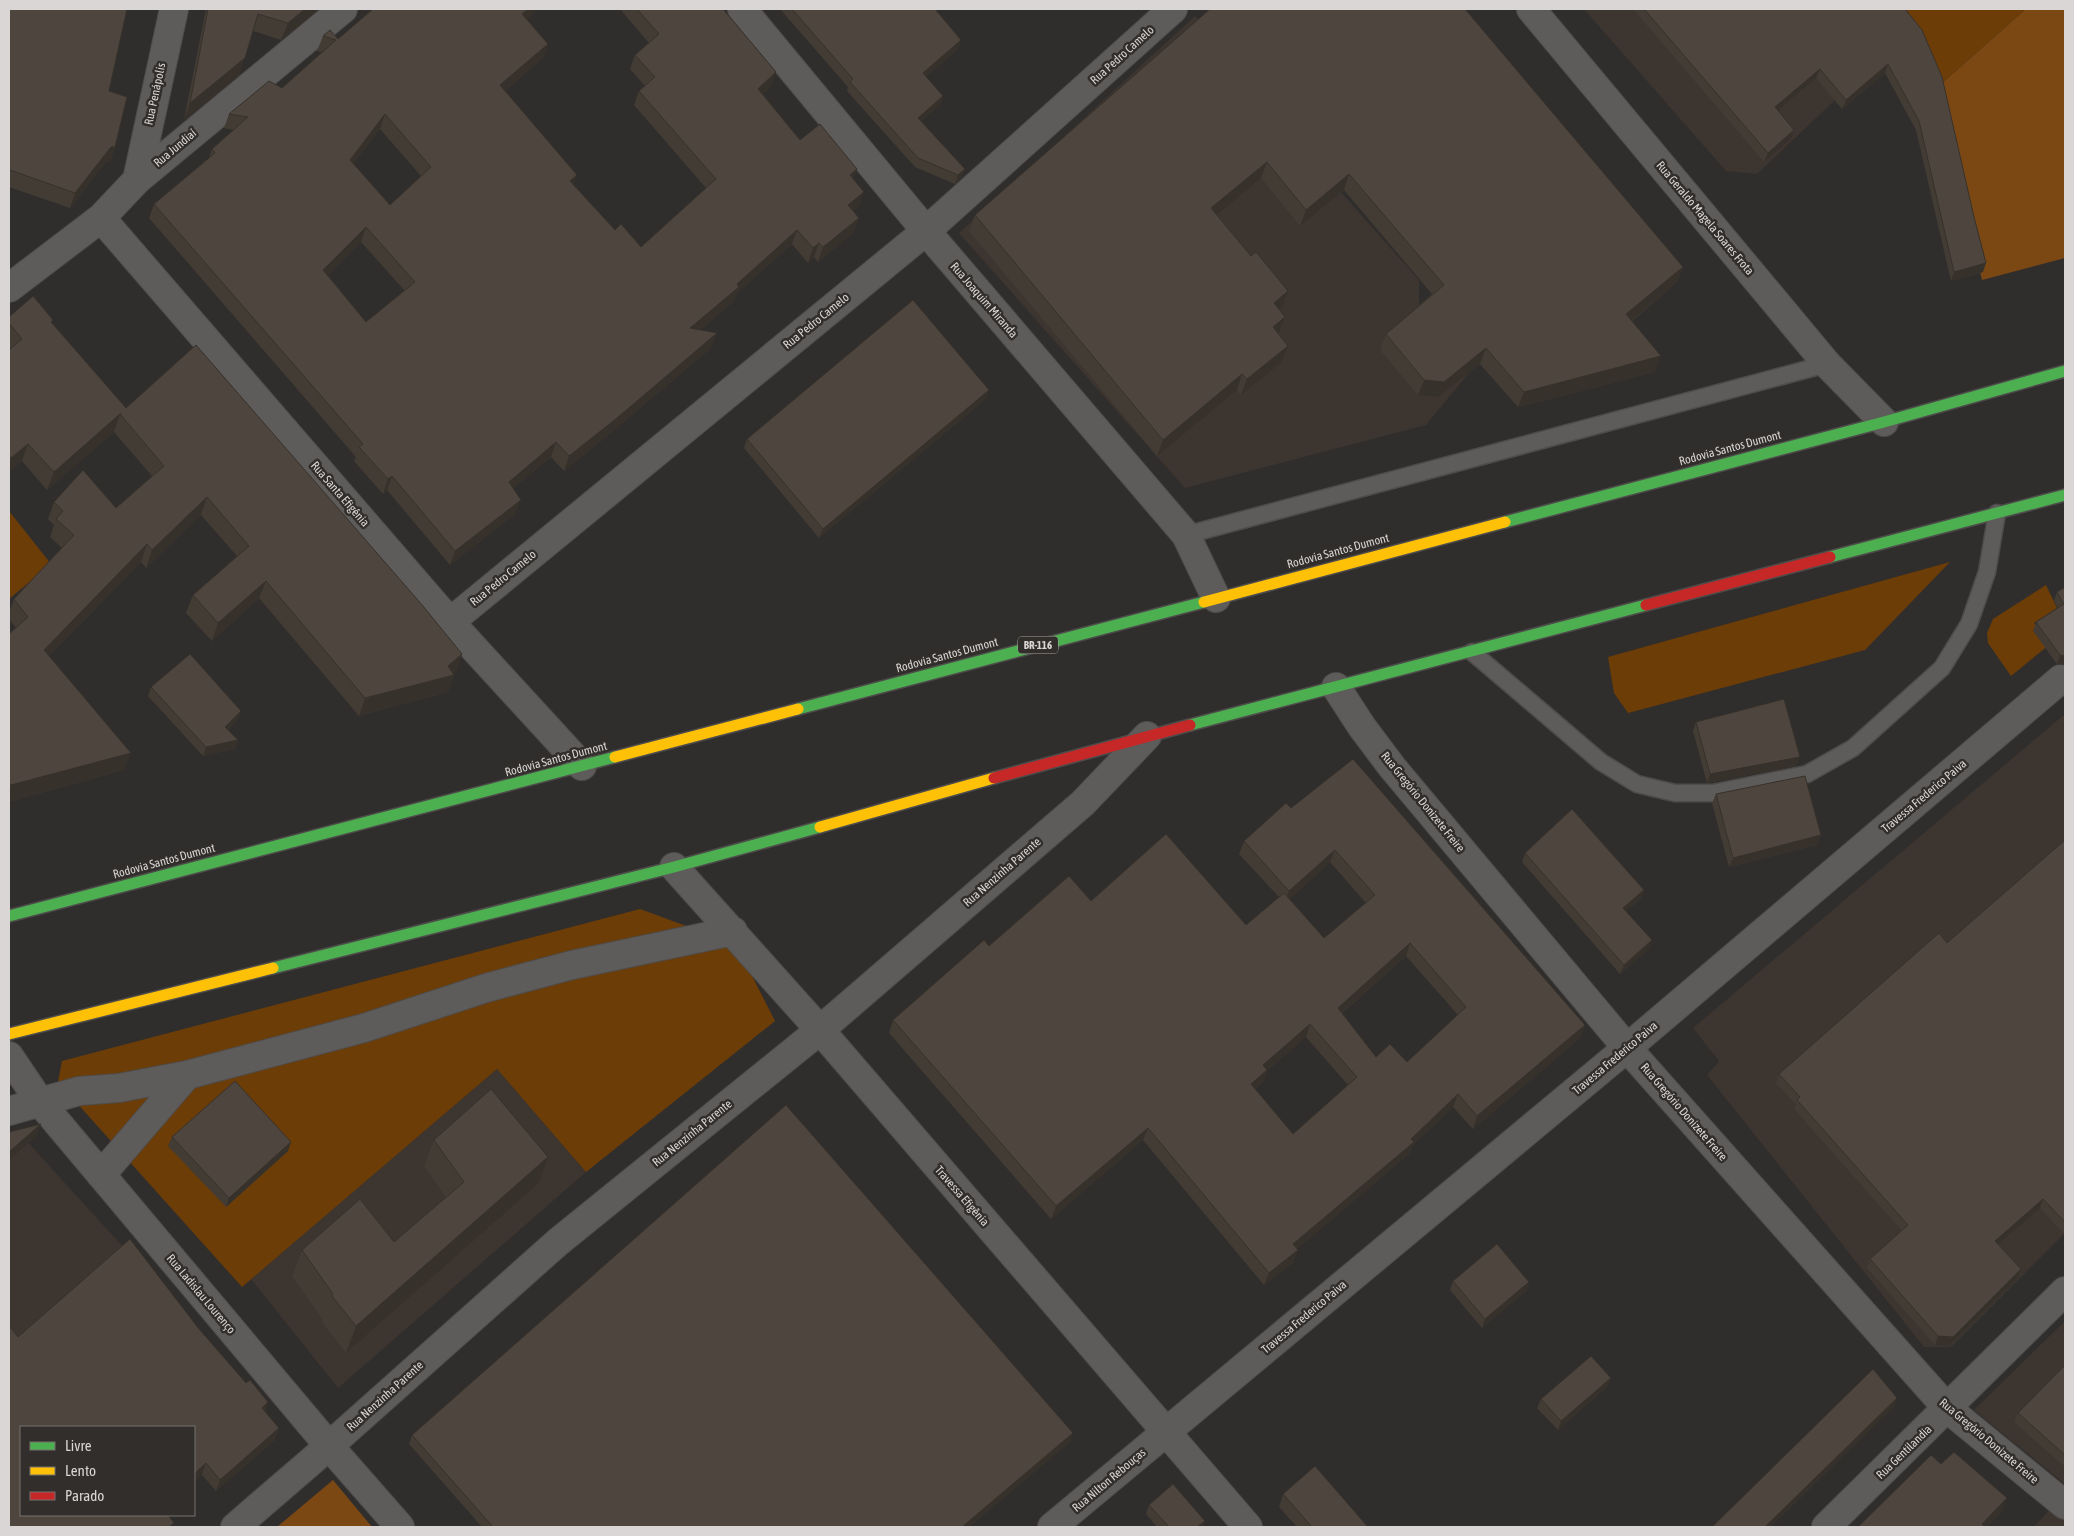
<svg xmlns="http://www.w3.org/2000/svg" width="2074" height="1536" font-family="'Asap Condensed',sans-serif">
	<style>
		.built { fill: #3d3530 }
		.green { fill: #6d3d07 }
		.forest { fill: #7b4814 }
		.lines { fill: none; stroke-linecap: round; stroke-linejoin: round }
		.lane-casing { stroke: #4e4c4b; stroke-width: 19 }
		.street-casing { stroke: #4e4c4b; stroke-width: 30 }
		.fast-casing { stroke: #4e4c4b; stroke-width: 14 }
		.slow-casing { stroke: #4e4c4b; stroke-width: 14 }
		.jam-casing { stroke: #4e4c4b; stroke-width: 14 }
		.lane { stroke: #5e5c5b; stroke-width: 16 }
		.street { stroke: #5e5c5b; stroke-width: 28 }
		.fast { stroke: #4caf50; stroke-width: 11 }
		.slow { stroke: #ffc107; stroke-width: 11 }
		.jam { stroke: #c62828; stroke-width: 11 }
		.wall { fill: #433c35; fill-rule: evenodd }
		.shaded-wall { fill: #37312b }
		.building { fill: #4e463e; stroke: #37312b; fill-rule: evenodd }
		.labels { text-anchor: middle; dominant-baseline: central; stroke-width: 5; stroke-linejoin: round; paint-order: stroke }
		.shield { fill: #312e2b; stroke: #a7a4a2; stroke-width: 1 }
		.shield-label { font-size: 11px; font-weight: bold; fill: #d9d6d5 }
		.street-label { font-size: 12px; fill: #d9d6d5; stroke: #312e2b }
	</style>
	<rect width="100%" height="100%" fill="#302e2c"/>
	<!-- built -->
	<path class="built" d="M1584 9H1906L1924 51 1885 73 1845 107 1835 100 1757 174 1726 171Z
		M1195 16 1323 172 1419 280V317L1468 374 1426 425 1185 488 959 233Z
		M2065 714V1233L1951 1347H1924L1707 1075 1719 1061 1693 1028Z
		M497 1069 586 1172 338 1388 251 1279Z
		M22 1136 125 1249 21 1427V1515L9 1527V1139Z
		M2065 1321V1484L1974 1410Z
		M2065 1493V1527H2034Z"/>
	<!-- green -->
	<path class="green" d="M1906 9H2026L1939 86Z
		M9 511 51 564 9 599Z
		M1950 562 1865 650 1628 713 1614 693 1608 657Z
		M2046 585 2057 608 2034 623 2049 645 2011 676 1988 643 1987 633 1993 619Z
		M640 909 689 927 725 944 749 970 775 1021 586 1172 497 1069 242 1287 58 1082 62 1061Z"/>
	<!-- forest -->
	<path class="forest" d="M2026 9H2065V258L1982 280 1939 86Z
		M333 1480 372 1527H277Z"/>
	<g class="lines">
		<!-- lane casing -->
		<g class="lane-casing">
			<path id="lane" d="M1186 535 1827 364
				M1472 652 1601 762 1637 784 1675 793H1713L1807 774 1853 748 1942 668 1969 624 1987 572 1997 513"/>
		</g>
		<!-- street casing -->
		<g class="street-casing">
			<path id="street" d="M742 9 926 231 1186 535 1216 598
				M1531 9 1827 364 1884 422
				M137 180 174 9
				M101 218 450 622 582 766
				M9 288 101 218 137 180 343 9
				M450 622 926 231 1173 9
				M1336 687 1362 727 1392 767 1627 1048 1948 1409 2065 1505
				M674 867 820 1030 1248 1527
				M9 1056 40 1102 329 1446 400 1527
				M9 1111 79 1091 119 1088 187 1075 364 1028 486 988 572 965 733 931
				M101 1175 187 1075
				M235 1527 329 1446 558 1242 820 1030 1083 803 1147 736
				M1052 1527 1627 1048 2061 679
				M1826 1527 2065 1291"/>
		</g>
		<!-- fast casing -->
		<g class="fast-casing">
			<path id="fast" d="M1505 522 1884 422 2065 371
				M1830 557 2065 495
				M798 709 1204 602
				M1190 725 1646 605
				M9 916 615 757
				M273 968 674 867 820 827"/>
		</g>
		<!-- slow casing -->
		<g class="slow-casing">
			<path id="slow" d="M1204 602 1505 522
				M615 757 798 709
				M820 827 994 778
				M9 1034 273 968"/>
		</g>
		<!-- jam casing -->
		<g class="jam-casing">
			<path id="jam" d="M1646 605 1830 557
				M994 778 1190 725"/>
		</g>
		<!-- lane -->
		<use href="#lane" class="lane"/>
		<!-- street -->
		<use href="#street" class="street"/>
		<!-- fast -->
		<use href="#fast" class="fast"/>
		<!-- slow -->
		<use href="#slow" class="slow"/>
		<!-- jam -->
		<use href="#jam" class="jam"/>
	</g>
	<!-- wall -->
	<path class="wall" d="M9 9 109 91 115 147 110 162H106L70 208 9 187Z
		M206 9H319L281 40 253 31 239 75 184 120Z
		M373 9H537L527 19 548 44 543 58 505 91 573 185 615 230 641 247 706 188 634 105 639 91 645 86 630 69 635 55 649 43 620 9H723L771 87 763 94 800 140 857 169 853 179 859 206 853 211 859 218 853 233 818 262 814 257 808 263 792 244 736 294 734 301 700 330 711 348 612 432 564 471 551 457 513 488 515 514 450 565 387 490 383 494 354 461 356 457 149 218 154 204 209 158 212 149 234 130 224 128 229 114 282 88 322 52 317 51 323 36 338 39ZM380 129 421 176 390 205 353 164ZM361 242 405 291 366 322 328 275Z
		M780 9H935L961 40 958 49 926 77 943 96 940 105 921 121 965 169 961 178 955 184 915 167 847 91 848 87Z
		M1210 9 1683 267 1677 282 1632 321 1655 372 1518 407 1480 364 1438 397 1418 395 1380 350 1386 334 1432 294 1344 190 1300 226 1261 178 1217 214 1251 256 1288 291 1282 307 1279 310 1285 317 1279 333 1278 334 1288 346 1282 362 1241 395 1237 390 1157 456 969 231 975 215Z
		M1633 9H1905L1983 272 1951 281 1916 130 1885 73 1842 109 1816 78 1778 111 1794 130 1791 139 1764 162Z
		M9 317 52 323 126 408 462 654 456 671 454 673V675L448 692 359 716 259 598 212 641 186 613 193 595 237 556 201 515 146 568 141 562 49 656 124 770 9 802V634L16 628 9 619V613L14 599 62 548 50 537 54 525 48 519 54 502 116 508 152 476 114 432 47 490 22 461 9 472V350L10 349 9 348Z
		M986 399 819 538 744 448 747 439Z
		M2065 587V665L2057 664 2033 631 2036 622 2058 608 2054 601 2057 592Z
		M151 687 241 711 237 720 228 730 238 740 235 749 203 756 148 696Z
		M1696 722 1796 766 1707 783 1693 731Z
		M1716 794 1817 845 1729 867 1712 803Z
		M1291 808 1585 1025 1580 1038 1473 1129 1453 1107 1412 1146 1409 1154 1297 1249 1293 1263 1264 1285 1143 1140 1051 1219 889 1033 893 1020 989 946 1091 901 1246 925 1279 897 1239 854 1244 841ZM1330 862 1366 903 1324 938 1289 900ZM1406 956 1458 1015 1407 1062 1376 1057 1342 1013ZM1306 1037 1348 1085 1293 1134 1255 1089 1263 1082 1267 1070Z
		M2065 840V1230L2063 1233 2040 1208 1998 1244 2021 1269 2018 1278 1949 1346 1935 1345 1867 1268 1870 1259 1902 1231 1794 1109 1796 1105 1776 1083 1779 1074 1947 943Z
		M1525 853 1644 890 1641 899 1626 911 1649 949 1620 974 1522 862Z
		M172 1137 288 1151 226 1207 168 1146Z
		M434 1140 548 1157 539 1183 346 1353 322 1322 323 1320 292 1276 302 1250 394 1242 446 1197 424 1166Z
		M1453 1281 1529 1282 1526 1291 1482 1328 1450 1290Z
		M199 1329 246 1383 268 1402 265 1411 275 1440 216 1491 202 1475 194 1482V1427H21L18 1337Z
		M2065 1365V1467L2014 1422 2018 1413Z
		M1611 1378 1607 1387 1558 1430 1537 1408 1541 1399Z
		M412 1435 1070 1442 969 1527H482L409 1444Z
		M1283 1494 1368 1527H1297L1279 1507Z
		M1149 1505 1202 1527H1157L1146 1514Z"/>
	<!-- shaded-wall -->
	<path class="shaded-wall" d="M305 9H319L281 40 288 23Z
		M528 9H537L517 28 522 14Z
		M961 40 958 49 920 82 923 73Z
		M548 44 543 58 495 100 500 85Z
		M245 58 239 75 184 120 190 103Z
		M1888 64 1885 73 1842 109 1846 100Z
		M1820 69 1816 78 1772 116 1775 107Z
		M776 72 771 87 753 103 758 89Z
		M943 96 940 105 915 127 918 118Z
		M385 114 380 129 345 175 350 160Z
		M1794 130 1791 139 1764 162 1768 153Z
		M111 147H115L110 162H106L70 208 75 193Z
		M1267 162 1261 178 1206 224 1211 208Z
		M857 169 852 183 850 175Z
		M965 169 961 178 955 184 958 175Z
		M1349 174 1344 190 1300 226 1306 210Z
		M577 175 571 189 570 181Z
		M864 192 859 206 843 219 848 205Z
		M859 218 853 233 818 262 823 247Z
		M366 227 361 242 318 285 323 270Z
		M797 230 792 244 736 294 734 301 685 343 690 328 737 284Z
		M819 243 814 257 808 263 813 248Z
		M1986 263 1983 272 1951 281 1954 272Z
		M1683 267 1677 282 1620 330 1626 314Z
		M1288 291 1282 307 1269 319 1274 303Z
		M1285 317 1279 333 1267 343 1273 327Z
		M717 333 711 348 612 432 564 471 569 456Z
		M1288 346 1282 362 1241 395 1247 379Z
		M1486 348 1480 364 1438 397 1418 395 1424 380Z
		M1661 356 1655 372 1518 407 1524 392Z
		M1242 374 1237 390 1157 456 1163 440Z
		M989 390 986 399 819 538 823 529Z
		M120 414 114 432 47 490 54 472Z
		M556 442 551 457 503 496 509 482Z
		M28 444 22 461 9 472V464L11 458Z
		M392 476 387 490 383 494 388 479Z
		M207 497 201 515 146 568 152 550Z
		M521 500 515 514 450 565 455 551Z
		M147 544 141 562 38 667 44 650Z
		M266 581 259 598 212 641 218 623Z
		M462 654 456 671 451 676 454 675 448 692 359 716 365 698 448 666Z
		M2060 655 2065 656V665L2057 664Z
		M241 711 237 720 222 736 225 727Z
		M238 740 235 749 203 756 206 747Z
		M131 753 124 770 9 802V792L11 785Z
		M1800 757 1796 766 1707 783 1710 774Z
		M1821 835 1817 845 1729 867 1733 858Z
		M1335 850 1330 862 1285 904 1289 891Z
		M1644 890 1641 899 1620 917 1623 908Z
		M1652 940 1649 949 1620 974 1624 965Z
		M1410 943 1406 956 1333 1020 1338 1008Z
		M1310 1024 1306 1037 1258 1077 1263 1065Z
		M1585 1025 1580 1038 1473 1129 1477 1116Z
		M1267 1070 1263 1082 1246 1097 1251 1084Z
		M1458 1094 1453 1107 1412 1146 1409 1154 1288 1257 1293 1244 1411 1139Z
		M41 1124 37 1136 9 1160V1152Z
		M1148 1128 1143 1140 1051 1219 1056 1206Z
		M291 1142 288 1151 226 1207 229 1198Z
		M548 1157 539 1183 346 1353 356 1326Z
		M2043 1199 2040 1208 1991 1250 1995 1241Z
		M1298 1250 1293 1263 1264 1285 1269 1273Z
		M2021 1269 2018 1278 1949 1346 1935 1345 1938 1336Z
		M1529 1282 1526 1291 1482 1328 1485 1319Z
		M1611 1378 1607 1387 1558 1430 1561 1421Z
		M1897 1398 1894 1407 1771 1527H1765Z
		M268 1402 264 1414 262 1408Z
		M279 1428 275 1440 216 1491 220 1480Z
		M1073 1433 1070 1442 969 1527H962Z
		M206 1463 202 1475 194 1482V1474Z
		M2007 1498 2002 1512 1987 1527H1981L1982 1524Z
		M1205 1521 1202 1527H1197Z"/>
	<!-- building -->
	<path class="building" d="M9 9H127L109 91 127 97 115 147H111L75 193 10 170 9 177Z
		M208 9H305L288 23 258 14 245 58 190 103Z
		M373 9H528L522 14 548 44 500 85 577 175 570 181 615 230 621 224 641 247 716 179 639 91 655 77 635 55 659 34 637 9H723L776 72 758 89 800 140 820 124 857 169 850 175 864 192 848 205 859 218 823 247 819 243 813 248 797 230 737 284 739 287 690 328 717 333 617 418 569 456 556 442 509 482 521 500 455 551 392 476 388 479 359 447 363 444 154 204 215 153 212 149 248 117 229 114 269 81 282 88 336 40 323 36 330 30 338 39ZM385 114 431 167 390 205 350 160ZM366 227 415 282 366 322 323 270Z
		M792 9H935L961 40 923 73 943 96 918 118 965 169 958 175 918 158 850 82 853 79Z
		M1210 9H1465L1683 267 1626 314 1661 356 1524 392 1486 348 1444 382 1424 380 1386 334 1444 285 1349 174 1306 210 1267 162 1211 208 1251 256 1256 252 1288 291 1274 303 1285 317 1273 327 1288 346 1247 379 1242 374 1163 440 975 215Z
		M1644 9H1905L1922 30 1942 77 1974 217 1986 263 1954 272 1919 121 1888 64 1846 100 1820 69 1775 107 1794 130 1768 153Z
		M33 296 53 320 51 322 126 408 196 345 423 606 462 654 448 666 454 675 365 698 266 581 218 623 193 595 249 546 207 497 152 550 147 544 44 650 131 753 11 785 9 782V634L28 617 14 599 74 535 56 519 63 511 54 502 83 470 116 508 164 466 120 414 121 413 54 472 28 444 11 458 9 455V350L22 339 9 323V317Z
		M913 300 989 390 823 529 747 439Z
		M2065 587V656L2060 655 2036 622 2064 604 2057 592Z
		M190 654 241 711 225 727 238 740 206 747 151 687Z
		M1784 699 1800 757 1710 774 1696 722Z
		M1353 759 1585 1025 1477 1116 1458 1094 1411 1139 1414 1142 1293 1244 1298 1250 1269 1273 1148 1128 1056 1206 893 1020 984 940 989 946 1069 876 1091 901 1166 834 1246 925 1284 893 1324 938 1375 895 1335 850 1289 891 1244 841 1286 803 1291 808ZM1410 943 1466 1007 1407 1062 1390 1044 1376 1057 1338 1008ZM1310 1024 1357 1077 1293 1134 1251 1084 1267 1070 1263 1065Z
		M1805 776 1821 835 1733 858 1716 794Z
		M1572 809 1644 890 1623 908 1652 940 1624 965 1525 853Z
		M2065 840V1222L2043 1199 1995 1241 2021 1269 1953 1337 1938 1336 1870 1259 1908 1225 1797 1100 1800 1097 1779 1074 1939 933 1947 943Z
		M235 1081 291 1142 229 1198 172 1137Z
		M491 1089 548 1157 356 1326 332 1296 333 1294 302 1250 360 1199 394 1242 464 1182 434 1140Z
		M786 1105 1073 1433 962 1527H493L412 1435Z
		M41 1124 9 1152V1132Z
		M130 1239 199 1329 246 1383 250 1380 268 1402 262 1408 279 1428 220 1480 206 1463 194 1474V1427H21V1515H168L174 1523 169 1527H9V1326L18 1337Z
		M1497 1244 1529 1282 1485 1319 1453 1281Z
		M1591 1356 1611 1378 1561 1421 1541 1399Z
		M2065 1365V1455L2018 1413Z
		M1873 1369 1897 1398 1765 1527H1712Z
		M1954 1452 2007 1498 1982 1524 1986 1527H1858L1931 1455 1941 1464Z
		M1315 1466 1368 1527H1312L1283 1494Z
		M1173 1484 1205 1521 1197 1527H1169L1149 1505Z"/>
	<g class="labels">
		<!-- shield labels -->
		<rect class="shield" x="1018" y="636.5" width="40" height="17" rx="4"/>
		<g class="shield-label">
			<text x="1038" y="645">BR-116</text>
		</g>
		<!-- street labels -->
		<g class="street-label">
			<text transform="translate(1122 55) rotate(-42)">Rua Pedro Camelo</text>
			<text transform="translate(155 94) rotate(-78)">Rua Penápolis</text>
			<text transform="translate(175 148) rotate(-40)">Rua Jundiaí</text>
			<text transform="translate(1705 218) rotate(50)">Rua Geraldo Magela Soares Frota</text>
			<text transform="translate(984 300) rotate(49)">Rua Joaquim Miranda</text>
			<text transform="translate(816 321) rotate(-39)">Rua Pedro Camelo</text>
			<text transform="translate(1730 448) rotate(-15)">Rodovia Santos Dumont</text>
			<text transform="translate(340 494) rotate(49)">Rua Santa Efigênia</text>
			<text transform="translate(1338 551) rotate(-15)">Rodovia Santos Dumont</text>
			<text transform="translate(503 578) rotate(-39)">Rua Pedro Camelo</text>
			<text transform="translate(947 655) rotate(-15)">Rodovia Santos Dumont</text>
			<text transform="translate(556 759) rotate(-15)">Rodovia Santos Dumont</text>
			<text transform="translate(1924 796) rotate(-40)">Travessa Frederico Paiva</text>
			<text transform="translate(1423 802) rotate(51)">Rua Gregório Donizete Freire</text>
			<text transform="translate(164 861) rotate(-15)">Rodovia Santos Dumont</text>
			<text transform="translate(1002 872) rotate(-41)">Rua Nenzinha Parente</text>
			<text transform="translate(1615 1058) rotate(-40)">Travessa Frederico Paiva</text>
			<text transform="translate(1684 1112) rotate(49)">Rua Gregório Donizete Freire</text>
			<text transform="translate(692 1133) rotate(-39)">Rua Nenzinha Parente</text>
			<text transform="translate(962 1196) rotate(49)">Travessa Efigênia</text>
			<text transform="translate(201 1294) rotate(50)">Rua Ladislau Lourenço</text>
			<text transform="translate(1304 1317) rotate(-40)">Travessa Frederico Paiva</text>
			<text transform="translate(385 1396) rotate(-42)">Rua Nenzinha Parente</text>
			<text transform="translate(1989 1441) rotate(40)">Rua Gregório Donizete Freire</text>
			<text transform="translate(1904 1452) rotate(-44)">Rua Gentilandia</text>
			<text transform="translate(1109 1480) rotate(-40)">Rua Nilton Rebouças</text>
		</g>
	</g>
	<!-- border -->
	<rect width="2074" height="1536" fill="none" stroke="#d9d6d5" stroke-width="20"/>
	<!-- legend -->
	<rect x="20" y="1426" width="175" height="90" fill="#312e2b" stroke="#74716f"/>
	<rect x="30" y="1442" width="25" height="8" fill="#4caf50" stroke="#74716f"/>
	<text x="65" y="1451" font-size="15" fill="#d9d6d5">Livre</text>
	<rect x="30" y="1467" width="25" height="8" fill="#ffc107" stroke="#74716f"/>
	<text x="65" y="1476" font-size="15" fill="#d9d6d5">Lento</text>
	<rect x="30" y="1492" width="25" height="8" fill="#c62828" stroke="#74716f"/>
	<text x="65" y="1501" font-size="15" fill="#d9d6d5">Parado</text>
</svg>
